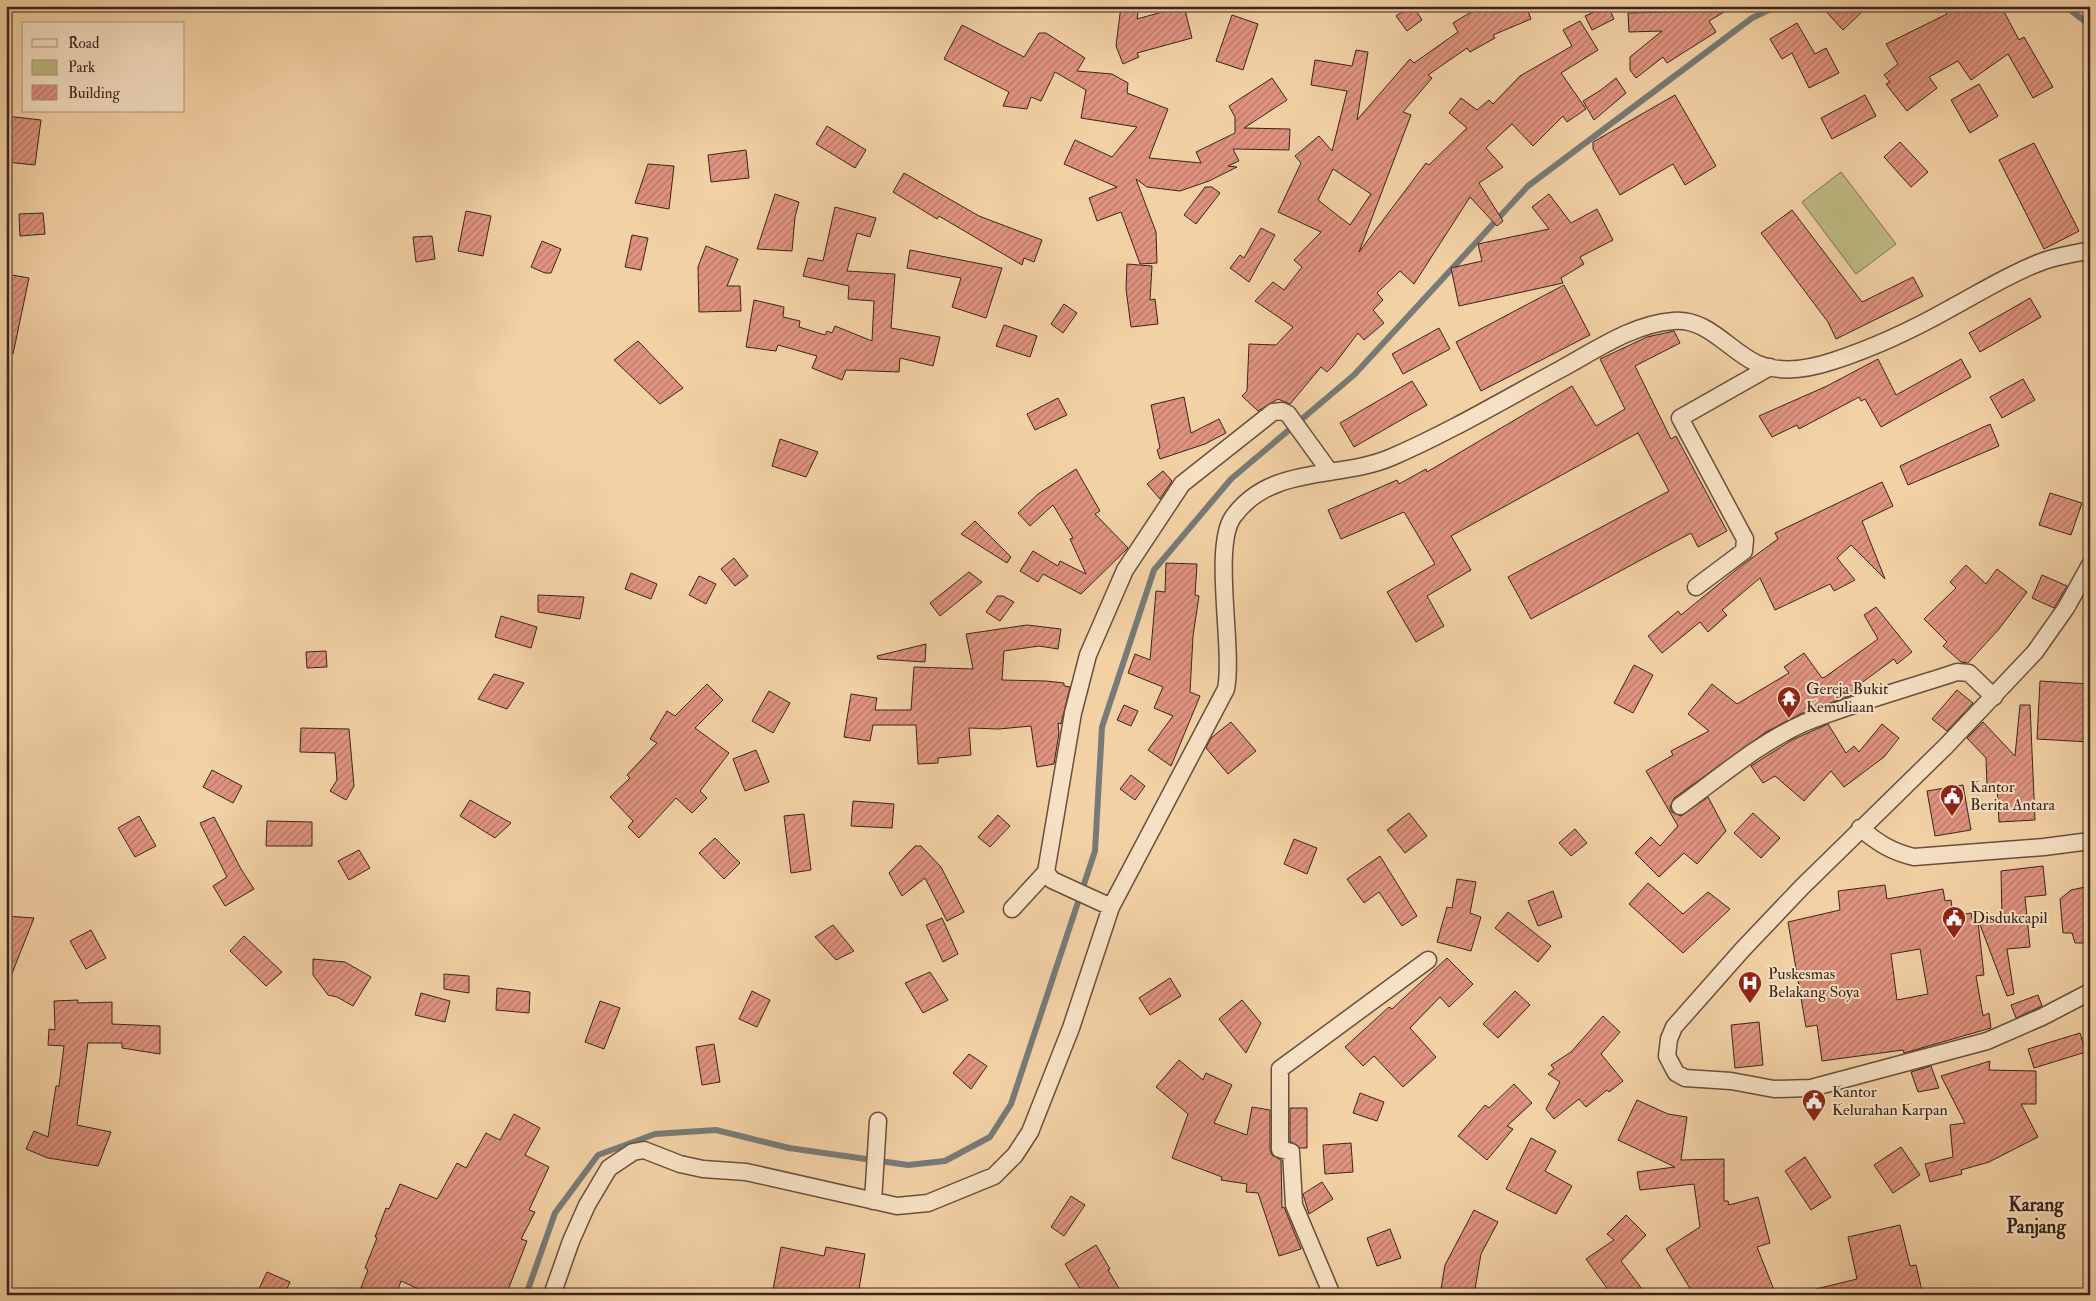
<svg xmlns="http://www.w3.org/2000/svg" width="2096" height="1301" font-family="'IM FELL Double Pica',serif">
	<style>
		.park { fill: #bfba83; stroke: #7c6f50 }
		.lines { fill: none; stroke-linecap: round; stroke-linejoin: round }
		.stream { stroke: #787a77; stroke-width: 6 }
		.building { fill: url(#building-hatch); stroke: #3a241c; fill-rule: evenodd }
		.minor-casing { stroke: #684f3e; stroke-width: 19 }
		.minor { stroke: #f7e1c4; stroke-width: 16 }
		.labels { text-anchor: middle; dominant-baseline: central; stroke-width: 4; stroke-linejoin: round; paint-order: stroke }
		.poi-label { font-size: 16px; fill: #3a241c; stroke: #f7e1c4; text-anchor: start }
		.quarter-label { font-size: 19px; font-weight: bold; fill: #3a241c; stroke: #f7e1c4 }
	</style>
	<defs>
		<pattern id="building-hatch" width="6" height="6" patternUnits="userSpaceOnUse" patternTransform="scale(1.25)"><rect width="6" height="6" fill="#e0937f"/><path d="M-1 1l2-2M0 6l6-6M5 7l2-2" fill="none" stroke="#b77867"/></pattern>
	</defs>
	<rect width="100%" height="100%" fill="#f2d1a5"/>
	<filter id="stains"><feTurbulence type="fractalNoise" baseFrequency=".004" numOctaves="4"/><feColorMatrix values="0 0 0 0 .2 0 0 0 0 .09 0 0 0 0 .02 0 0 0 .5 -.17"/></filter>
	<radialGradient id="worn" r=".72"><stop offset=".6" stop-color="#630" stop-opacity="0"/><stop offset="1" stop-color="#630" stop-opacity=".3"/></radialGradient>
	<!-- park -->
	<path class="park" d="M1841 172 1896 244 1856 274 1802 202Z"/>
	<g class="lines">
		<!-- stream -->
		<path class="stream" d="M2065 6 2090 25
			M526 1295 555 1213 598 1155 655 1134 716 1130 789 1148 908 1165 945 1161 990 1137 1011 1104 1095 851 1102 727 1154 570 1231 479 1354 375 1528 186 1752 18 1777 6"/>
	</g>
	<!-- building -->
	<path class="building" d="M1121 6H1139L1137 19 1184 6 1192 38 1137 53 1139 57 1123 64 1116 46Z
		M1411 6H1413L1422 20 1407 31 1396 16Z
		M1481 6H1526L1531 19 1493 35 1495 38 1470 52 1467 48 1428 75 1432 78 1403 112 1411 115 1359 252 1426 163 1429 165 1467 128 1449 113 1461 98 1477 110 1489 100 1493 104 1520 76 1572 46 1563 30 1580 21 1598 50 1561 73 1586 109 1567 122 1563 116 1533 146 1512 124 1490 144 1486 148 1503 167 1479 183 1503 221 1497 226 1470 197 1414 284 1400 271 1377 293 1383 300 1373 310 1384 323 1364 340 1358 333 1333 366 1327 372 1321 367 1290 404 1278 399 1258 411 1242 396 1247 391 1249 344 1276 345 1293 327 1255 301 1273 282 1284 290 1302 267 1294 260 1321 232 1278 212 1301 163 1295 156 1319 136 1332 151 1347 91 1311 85 1315 60 1352 66 1356 50 1368 52 1357 120 1410 59 1414 63 1458 32 1453 23ZM1333 169 1371 194 1350 225 1318 200Z
		M1608 6 1614 19 1592 30 1585 16Z
		M1681 6H1734L1709 21 1716 32 1667 63 1663 57 1636 78 1630 70V57L1662 31 1629 32 1628 13 1671 12Z
		M1821 6H1868L1843 30Z
		M1943 6H2001L2019 40 2024 37 2053 87 2033 98 2008 54 1971 80 1958 61 1929 77 1937 88 1907 111 1886 84 1890 82 1884 75 1898 64 1886 44 1947 14Z
		M1232 15 1258 24 1243 70 1216 61Z
		M1797 23 1815 54 1826 48 1839 73 1809 88 1792 53 1782 59 1770 39Z
		M962 25 1024 57 1039 33H1046L1085 58 1077 71 1112 74 1128 83 1127 93 1168 109 1149 158 1201 163 1196 152 1235 133V117L1229 106 1272 78 1287 100 1244 128 1290 129 1289 150 1233 149 1239 161 1228 166 1237 167 1209 181 1180 191 1147 187 1136 179 1156 232 1157 263 1140 264 1121 212 1097 221 1089 198 1117 187 1064 164 1075 140 1112 157 1137 127 1081 118 1086 90 1055 72 1041 101 1031 97 1027 109 1003 106 1009 92 944 59Z
		M1616 78 1626 93 1594 120 1583 101 1601 90Z
		M1979 84 1998 116 1970 133 1951 100Z
		M1675 95 1716 166 1685 185 1673 164 1620 195 1593 149V142Z
		M1865 95 1876 116 1832 139 1821 118Z
		M6 116 41 120 35 165 6 162Z
		M827 126 866 150 855 168 816 144Z
		M1900 142 1928 172 1911 187 1884 157Z
		M2034 143 2079 231 2044 249 1999 160Z
		M746 150 749 178 711 182 708 155Z
		M648 164 674 166 669 209 635 203Z
		M904 173 979 216 1042 240 1034 262 1024 258 1022 265 939 216 937 219 893 192Z
		M1205 187H1212L1220 193 1196 224 1184 215Z
		M775 194 799 202 795 217 792 251 757 249Z
		M1549 194 1571 223 1597 209 1613 240 1580 257 1584 264 1561 278 1563 283 1459 306 1451 268 1482 261 1478 244 1549 229 1532 207Z
		M835 207 876 218 870 237 857 233 847 271 895 274 891 328 940 337 933 366 900 358 899 372 846 370 842 380 812 368 817 356 778 345 776 351 746 347 754 300 784 307 783 317 800 321 799 327 825 335 827 331 832 333 835 326 872 341 874 301 848 299 849 286 803 276 808 258 823 261Z
		M1792 210 1862 302 1913 277 1923 296 1836 339 1828 322 1761 233Z
		M466 211 491 216 483 256 458 251Z
		M43 213 45 234 20 236 19 214Z
		M1261 228 1275 235 1249 282 1230 268 1240 255 1244 258Z
		M632 235 648 238 641 270 625 267Z
		M432 236 435 259 416 262 413 237Z
		M542 241 561 249 551 273H545L531 267Z
		M706 246 738 259 727 286H740L741 311 699 312 698 267Z
		M910 250 1002 268 986 318 952 307 961 278 907 268Z
		M1127 264 1152 266 1150 300 1155 299 1158 324 1131 327 1126 289Z
		M6 274 29 278 13 354 6 353Z
		M1564 285 1590 335 1481 391 1456 342Z
		M2030 298 2041 317 1980 352 1969 333Z
		M1064 304 1077 313 1063 333 1051 324Z
		M1004 325 1037 336 1030 357 996 346Z
		M1439 328 1450 349 1403 374 1392 354Z
		M1674 331 1680 343 1635 366 1671 439 1676 436 1727 531 1698 547 1691 533 1531 619 1508 577 1669 491 1638 433 1451 536 1471 570 1427 596 1444 626 1416 642 1387 592 1435 564 1404 512 1341 539 1328 510 1397 480 1399 484 1426 469 1427 472 1572 386 1596 426 1625 409 1600 359 1647 337Z
		M638 341 683 388 660 404 614 360Z
		M1878 359 1896 395 1961 359 1971 377 1881 427 1865 399 1861 401 1859 397 1799 429 1797 425 1772 437 1759 416 1827 386Z
		M2023 379 2035 400 2002 418 1990 397Z
		M1412 381 1427 405 1354 447 1340 423Z
		M1184 397 1191 433 1219 419 1226 433 1205 444 1160 459 1157 450 1160 448 1151 405Z
		M1058 398 1067 415 1035 430 1027 414Z
		M1990 424 1999 446 1908 485 1900 466Z
		M780 439 818 452 806 477 772 466Z
		M1076 469 1100 511 1095 514 1128 548 1081 594 1043 574 1038 582 1020 571 1033 551 1058 566 1060 561 1086 574 1070 539 1073 538 1053 505 1030 526 1018 513 1038 494Z
		M1163 471 1172 481 1160 499 1147 484Z
		M1882 482 1893 506 1862 521 1885 579 1851 545 1837 558 1855 580 1834 591 1830 584 1775 610 1760 578 1722 610 1727 615 1708 632 1700 622 1662 653 1648 636 1678 611 1681 615 1741 566 1778 539 1775 533Z
		M2050 493 2082 503 2071 535 2039 525Z
		M975 521 1011 557 1007 563 961 534Z
		M734 558 748 576 735 586 721 569Z
		M1166 563 1197 564 1195 595 1199 596 1193 636 1190 692 1200 696 1171 766 1148 750 1173 716 1154 708 1163 687 1128 673 1135 654 1150 660 1156 591 1165 592Z
		M1966 565 1986 584 1997 569 2027 592 1999 629 1968 663 1961 662 1943 646 1947 642 1924 619 1956 588 1950 582Z
		M969 572 982 582 940 616 930 603Z
		M631 573 657 584 651 599 625 589Z
		M2042 575 2067 586 2054 608 2032 598Z
		M699 576 716 584 706 604 689 595Z
		M538 595 584 597 580 619 538 612Z
		M997 596H1003L1014 602 1000 621 986 612Z
		M1876 607 1912 652 1897 664 1894 659 1860 684 1863 689 1855 694 1800 714 1766 732 1674 798 1670 808 1672 812 1681 816 1708 797 1726 831 1697 864 1684 853 1659 877 1635 853 1651 837 1660 846 1678 826 1646 771 1673 755 1671 751 1709 731 1688 714 1712 684 1737 704 1789 673 1784 667 1804 653 1822 678 1825 677 1878 639 1864 615Z
		M501 616 537 627 531 648 495 637Z
		M1027 625 1061 629 1058 649 1039 646 1004 651 1002 680 1046 681 1064 683V686L1070 687 1061 724 1058 723 1059 733 1054 764 1037 767 1031 726 999 729 969 728 971 755 938 758V763L918 764 916 725H873L870 741 844 737 851 694 877 698 875 710H911L914 667 973 669 966 634Z
		M926 644 925 662 878 659 877 656Z
		M326 651 327 667 307 668 306 652Z
		M1634 665 1653 675 1633 713 1614 703Z
		M494 674 524 683 507 709 478 699Z
		M2040 681 2090 684 2089 742 2037 739Z
		M707 684 723 700 695 728 729 753 700 791 707 798 692 813 676 798 639 838 628 827 633 821 610 797 630 778 627 775 657 743 650 739 667 711 675 716Z
		M1957 690 1973 703 1947 731 1932 719Z
		M769 691 790 703 773 733 752 721Z
		M1124 705 1138 711 1131 726 1117 720Z
		M2020 705H2030L2035 820 1999 822 1997 785H1987L1986 758 1967 738 1983 722 2015 756Z
		M1231 722 1256 751 1228 774 1206 748 1211 738Z
		M1828 724 1846 753 1854 746 1859 752 1882 724 1899 738 1884 757 1844 787 1831 771 1804 801 1775 776 1763 783 1751 766 1792 740Z
		M301 728 349 729 354 786 346 800 330 791 337 780 335 753 300 752Z
		M756 750 769 782 745 791 733 759Z
		M212 770 242 786 233 803 203 787Z
		M1131 775 1145 786 1135 800 1120 789Z
		M1963 785 1971 830 1935 836 1927 791Z
		M470 800 511 823 495 838 460 816Z
		M853 801 894 804 892 828 851 826Z
		M1409 813 1427 836 1405 853 1387 830Z
		M1753 813 1780 838 1761 858 1734 833Z
		M804 814 811 870 791 873 784 816Z
		M998 815 1010 826 990 847 978 837Z
		M139 816 156 846 135 857 118 828Z
		M214 817 241 869 254 889 225 906 213 886 227 877 200 823Z
		M267 821 312 822V846H266Z
		M1575 829 1587 843 1571 856 1559 843Z
		M715 838 740 863 724 879 699 853Z
		M1294 839 1317 848 1307 874 1284 864Z
		M915 846H921L941 867 964 912 947 921 925 878 902 896 889 873Z
		M359 850 370 868 349 880 338 861Z
		M1380 856 1417 916 1402 926 1379 892 1364 903 1347 879Z
		M2043 866 2046 895 2025 897 2030 947 2007 949 2014 994 2007 996 1979 922 2002 918 2001 871Z
		M1457 879 1476 882 1470 913 1481 917 1471 951 1437 942 1447 907 1452 908Z
		M1648 883 1683 914 1708 892 1730 909 1683 953 1629 904Z
		M1885 885 1887 899 1943 889 1945 901 1951 900 1953 916 1971 913 1973 923 1978 922 1984 975 1976 976 1983 1016 1989 1013 1991 1028 1904 1053 1903 1050 1822 1061 1817 1025 1806 1027 1788 922 1840 910 1838 891ZM1920 949 1928 994 1897 1000 1891 954Z
		M2090 886V943H2075L2072 933H2063L2060 899 2071 890Z
		M1553 891 1562 917 1538 926 1528 901Z
		M1508 912 1551 946 1538 962 1495 928Z
		M6 916 34 918 7 986 6 985Z
		M942 918 958 954 943 962 926 925Z
		M833 925 854 951 836 960 815 937Z
		M91 930 106 958 86 969 70 941Z
		M244 936 282 972 266 986 230 951Z
		M1447 958 1473 984 1449 1007 1440 997 1410 1028 1436 1057 1403 1087 1374 1056 1363 1066 1345 1047 1389 1007 1392 1009Z
		M313 959 345 962 371 977 353 1006 337 997 328 995 313 975Z
		M930 972 948 1000 923 1013 905 983Z
		M444 974 469 976V993L444 989Z
		M1170 978 1181 996 1150 1015 1139 998Z
		M497 988 530 992 529 1013 496 1010Z
		M752 991 770 1000 757 1027 739 1019Z
		M1515 991 1530 1005 1498 1038 1483 1024Z
		M421 993 450 1001 445 1022 415 1015Z
		M2038 995 2042 1006 2016 1018 2011 1005Z
		M78 1000V1003L112 1002V1024L160 1026V1054L122 1048V1043H88L77 1125 111 1132 98 1166 48 1158 26 1149 34 1131 48 1137 56 1086H59L64 1046 48 1045 49 1029 55 1030 54 1001Z
		M1242 1000 1261 1023 1246 1053 1219 1019Z
		M600 1001 620 1008 604 1049 585 1042Z
		M1603 1016 1620 1032 1601 1054 1623 1081 1609 1092 1607 1090 1586 1107 1579 1099 1554 1119 1546 1109 1560 1082 1548 1074 1554 1069 1551 1065 1571 1052Z
		M1759 1022 1763 1065 1735 1068 1731 1025Z
		M2080 1033 2086 1052 2034 1068 2028 1049Z
		M714 1044 720 1082 702 1085 696 1047Z
		M969 1054 987 1066 971 1089 953 1073Z
		M1179 1060 1203 1080 1206 1073 1232 1085 1214 1123 1247 1135 1252 1107 1270 1110V1150L1272 1155 1281 1160 1282 1208 1284 1207 1301 1249 1279 1256 1258 1193 1246 1192 1247 1184 1221 1180 1222 1177 1172 1158 1188 1114 1156 1087Z
		M1990 1061 1989 1070 2036 1071V1104H2021L2038 1137 1989 1162 1961 1170 1962 1174 1930 1182 1925 1164 1953 1157 1950 1125 1965 1123 1941 1076Z
		M1931 1066 1939 1088 1918 1092 1911 1072Z
		M1514 1084 1532 1103 1507 1126 1513 1129 1487 1160 1458 1136 1485 1105 1489 1108Z
		M1360 1093 1384 1102 1377 1121 1353 1113Z
		M1637 1100 1668 1114 1687 1117 1681 1160 1724 1159V1201H1728L1729 1205 1758 1197 1770 1243 1757 1247 1776 1295H1694L1666 1249 1700 1227 1694 1184 1640 1190 1637 1172 1675 1167 1618 1140Z
		M1290 1108H1307V1148H1300L1290 1141Z
		M514 1114 540 1128 525 1155 549 1167 529 1210 535 1212 521 1239 527 1241 506 1295H432L401 1281 396 1295H358L368 1270 365 1268 377 1238 375 1237 386 1208 389 1209 400 1184 437 1199 457 1163 466 1168 486 1133 500 1140Z
		M1531 1138 1556 1151 1545 1171 1572 1186 1556 1214 1506 1189Z
		M1351 1143 1353 1172 1325 1174 1323 1145Z
		M1901 1147 1920 1175 1893 1193 1874 1165Z
		M1805 1157 1831 1197 1811 1210 1785 1171Z
		M1322 1182 1333 1199 1309 1214 1303 1194Z
		M1071 1196 1085 1205 1064 1236 1051 1227Z
		M1474 1210 1498 1222 1481 1254 1474 1295H1440L1445 1265Z
		M1626 1215 1646 1235 1621 1261 1642 1289 1633 1295H1612L1586 1259 1614 1240 1607 1234Z
		M1900 1225 1910 1266 1916 1265 1923 1295H1817L1816 1289 1857 1279 1848 1237Z
		M1390 1229 1401 1258 1377 1266 1367 1238Z
		M1096 1245 1110 1269 1108 1270 1123 1295H1084L1065 1264Z
		M781 1247 824 1256 826 1247 865 1254 858 1295H772Z
		M267 1272 290 1282 284 1295H256Z"/>
	<g class="lines">
		<!-- minor casing -->
		<g class="minor-casing">
			<path id="minor" d="M2090 565 2066 608 2035 652 1946 746 1802 887 1743 949 1674 1027 1669 1039 1667 1056 1676 1073 1685 1078 1731 1081 1774 1089 1811 1088 1987 1041 2042 1017 2090 992
				M1696 587 1744 551 1745 539 1680 418 1770 367
				M1680 806C1720 777 1759 743 1804 723 1853 703 1906 689 1957 672L1969 673 1994 697
				M1860 828C1878 843 1892 852 1914 857L2044 847 2090 841
				M1111 907 1052 880 1046 872 1073 713 1088 655 1125 570 1182 484 1273 412 1282 411 1288 414 1330 472
				M1012 909 1046 872
				M873 1201 878 1121
				M552 1295 571 1241 587 1205 609 1168 633 1152 644 1150 680 1164 703 1169 746 1172 897 1206 928 1203 994 1176 1015 1155 1030 1132 1071 1028 1111 907 1226 689C1234 649 1212 547 1233 517 1271 464 1339 480 1392 457 1450 432 1505 399 1561 369 1596 350 1633 324 1673 321 1708 318 1728 350 1756 363 1780 374 1809 369 1833 361 1873 348 1914 329 1951 308 1981 292 2009 274 2041 262 2056 256 2074 254 2090 250
				M1332 1295 1294 1205 1291 1152 1280 1149V1069L1428 960"/>
		</g>
		<!-- minor -->
		<use href="#minor" class="minor"/>
	</g>
	<!-- icons -->
	<defs>
		<g id="temple-pin" transform="scale(1.25)"><path d="M0 17L-7.5 6A9.5 9.5 0 1 1 7.5 6Z" fill="#8f2418" stroke="#f7e1c4"/><path d="M0-6L5-2H3V0L6.5 2.5H4V6H1.5V3h-3V6H-4V2.5H-6.5L-3 0V-2H-5Z" fill="#fff"/></g>
		<g id="civic-pin" transform="scale(1.25)"><path d="M0 17L-7.5 6A9.5 9.5 0 1 1 7.5 6Z" fill="#8f2418" stroke="#f7e1c4"/><path d="M-.6-6.5H3V-4.5H.6V-3L4-1V1h2V6H-6V1h2V-1L-.6-3ZM-1.2 2.5V6h2.4V2.5Z" fill="#fff"/></g>
		<g id="hospital-pin" transform="scale(1.25)"><path d="M0 17L-7.5 6A9.5 9.5 0 1 1 7.5 6Z" fill="#8f2418" stroke="#f7e1c4"/><path d="M-5-5h3v3.5h4V-5h3V5h-3V1.5h-4V5h-3Z" fill="#fff"/></g>
	</defs>
	<g fill-rule="evenodd">
		<use href="#temple-pin" x="1789" y="698"/>
		<use href="#civic-pin" x="1952" y="796"/>
		<use href="#civic-pin" x="1954" y="918"/>
		<use href="#hospital-pin" x="1750" y="983"/>
		<use href="#civic-pin" x="1814" y="1101"/>
	</g>
	<g class="labels">
		<!-- poi labels -->
		<g class="poi-label">
			<text x="1806" y="689">Gereja Bukit<tspan x="1806" dy="18">Kemuliaan</tspan></text>
			<text x="1970" y="787">Kantor<tspan x="1970" dy="18">Berita Antara</tspan></text>
			<text x="1972" y="918">Disdukcapil</text>
			<text x="1768" y="974">Puskesmas<tspan x="1768" dy="18">Belakang Soya</tspan></text>
			<text x="1832" y="1092">Kantor<tspan x="1832" dy="18">Kelurahan Karpan</tspan></text>
		</g>
		<!-- quarter labels -->
		<g class="quarter-label">
			<text x="2036" y="1205">Karang<tspan x="2036" dy="22">Panjang</tspan></text>
		</g>
	</g>
	<!-- margin -->
	<rect width="2096" height="1301" fill="none" stroke="#f2d1a5" stroke-width="25"/>
	<rect x="8" y="8" width="2081" height="1286" fill="none" stroke="#3a241c" stroke-width="2.5"/>
	<rect x="12" y="12" width="2071" height="1276" fill="none" stroke="#3a241c"/>
	<!-- legend -->
	<rect x="22" y="22" width="162" height="90" fill="#f7e1c4" stroke="#ab9581"/>
	<rect x="32" y="39" width="25" height="8" fill="#f7e1c4" stroke="#ab9581"/>
	<text x="68" y="48" font-size="15" fill="#3a241c">Road</text>
	<rect x="32" y="60" width="25" height="15" fill="#bfba83" stroke="#ab9581"/>
	<text x="68" y="72" font-size="15" fill="#3a241c">Park</text>
	<rect x="32" y="85" width="25" height="15" fill="url(#building-hatch)" stroke="#ab9581"/>
	<text x="68" y="98" font-size="15" fill="#3a241c">Building</text>
	<rect width="100%" height="100%" filter="url(#stains)"/>
	<rect width="100%" height="100%" fill="url(#worn)"/>
</svg>
